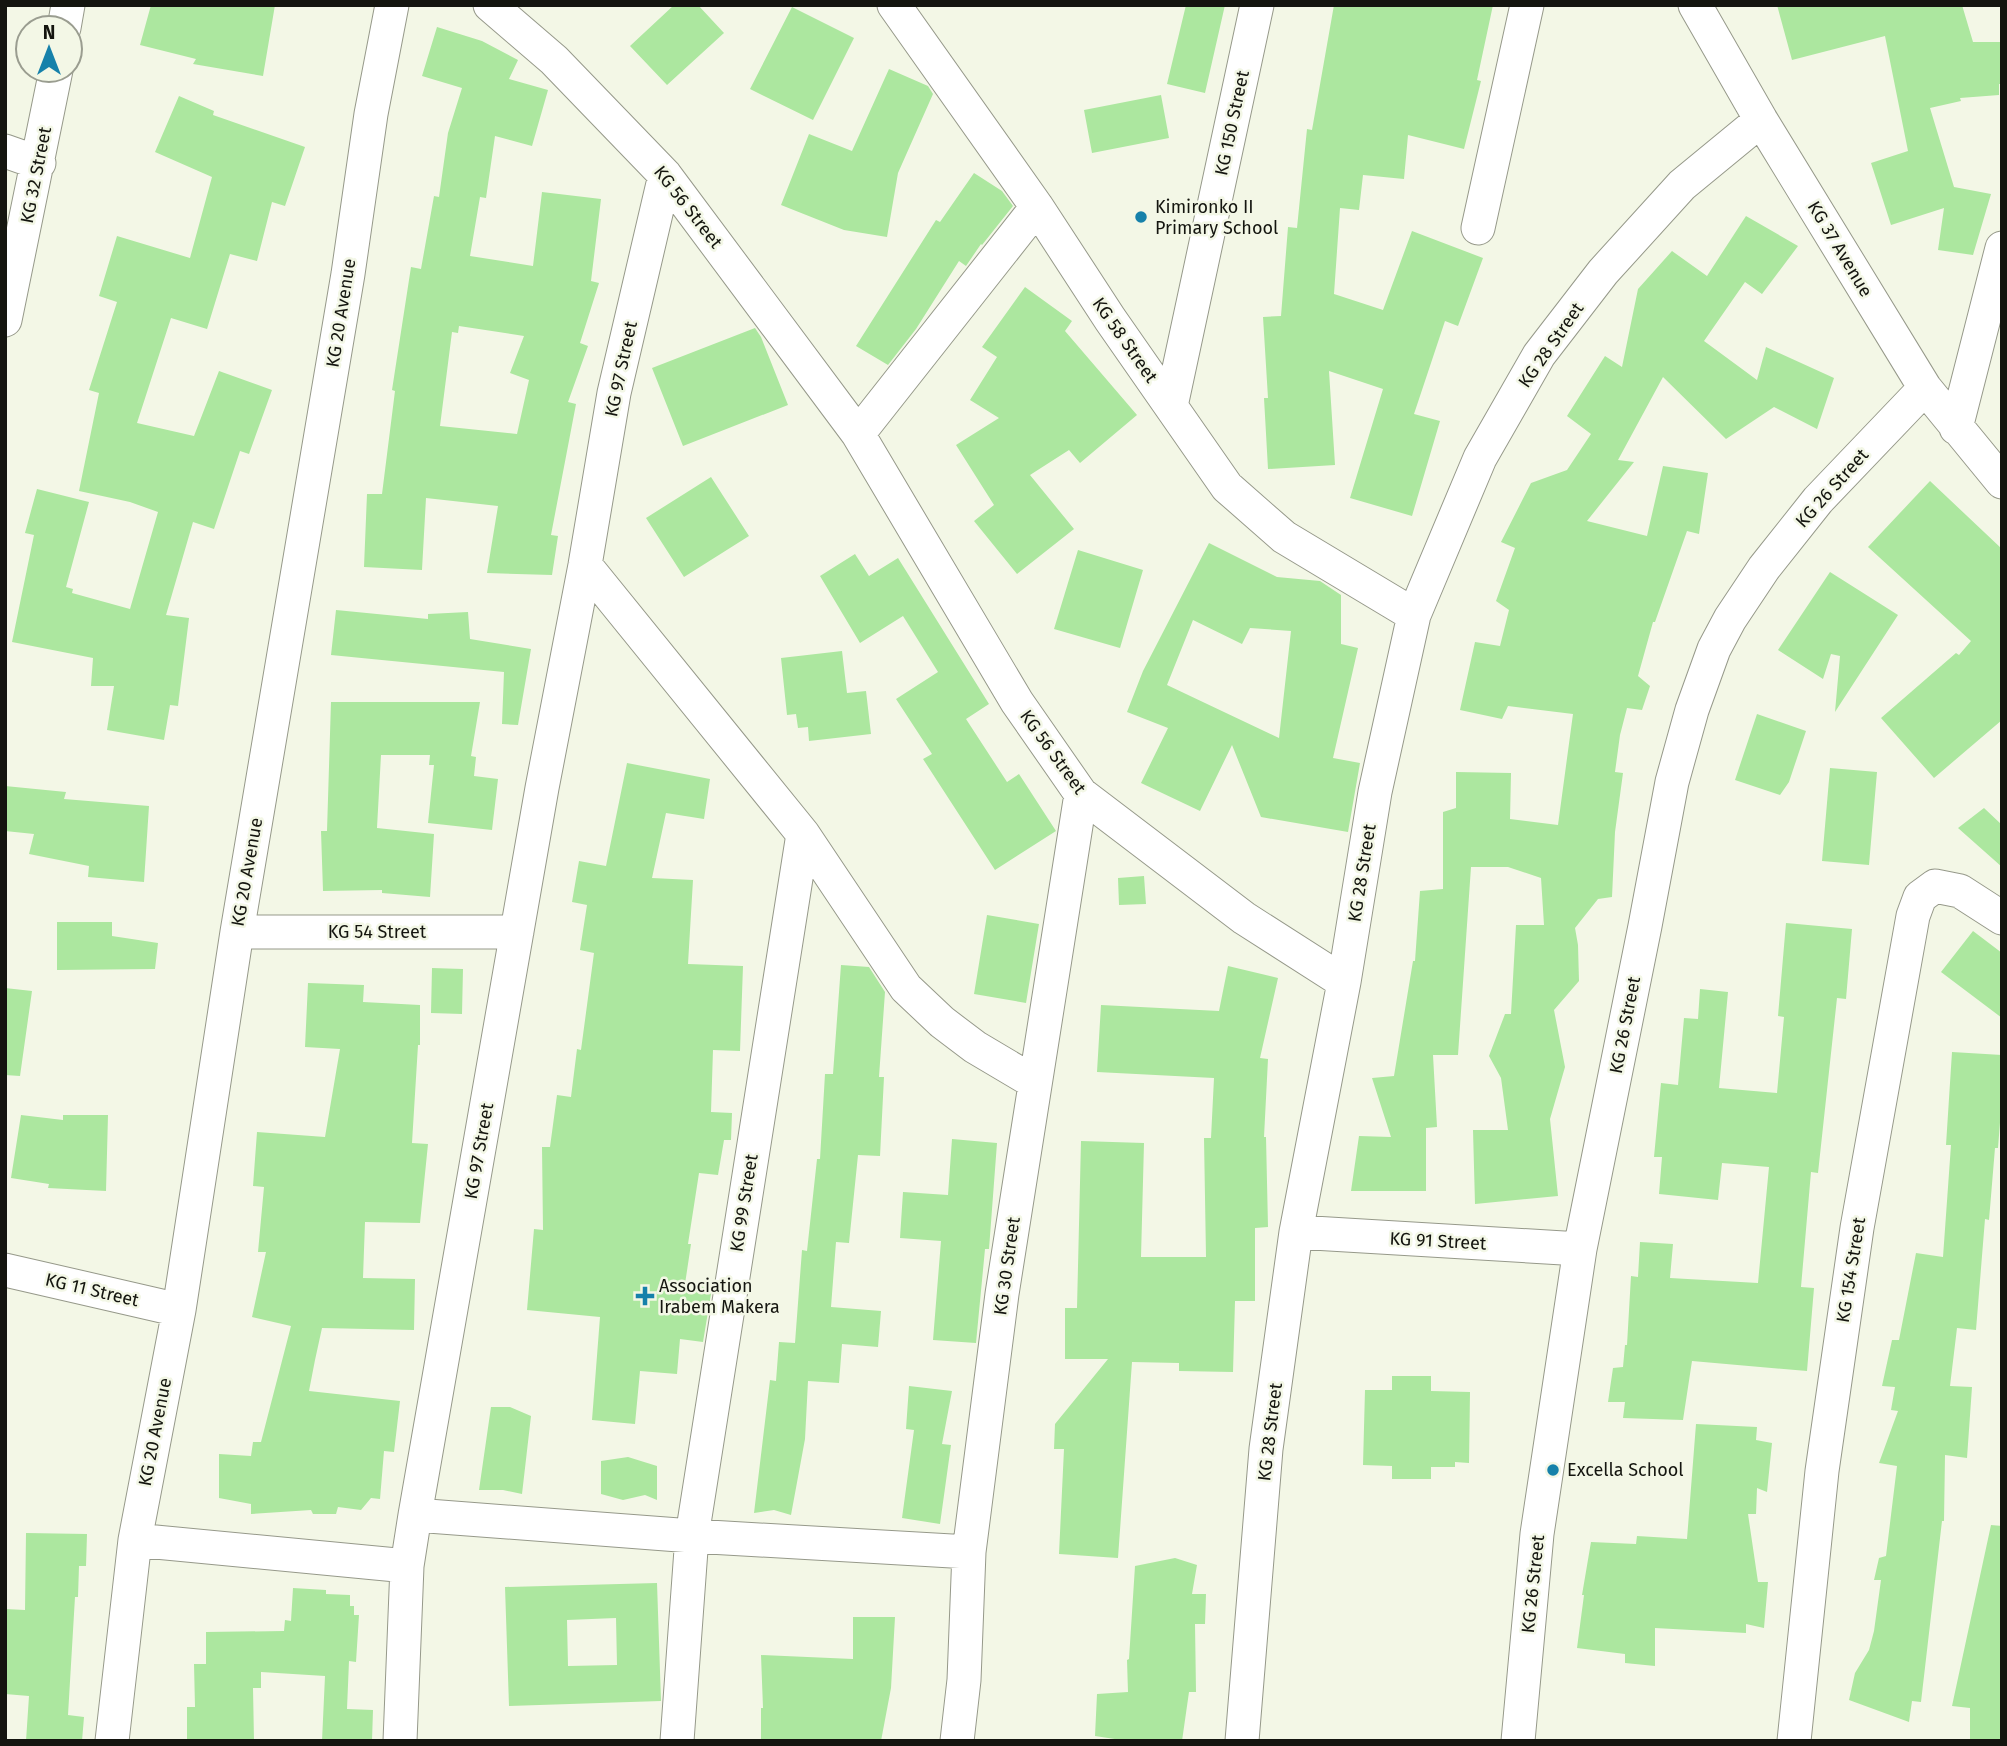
<svg xmlns="http://www.w3.org/2000/svg" width="2007" height="1746" font-family="'Fira Sans',sans-serif">
	<style>
		.building { fill: #ace79f; fill-rule: evenodd }
		.lines { fill: none; stroke-linecap: round; stroke-linejoin: round }
		.minor-casing { stroke: #96998a; stroke-width: 35 }
		.minor { stroke: #fff; stroke-width: 33 }
		.poi-dot { fill: #1681aa; stroke: #f3f7e6; stroke-width: 2.5 }
		.labels { text-anchor: middle; dominant-baseline: central; stroke-width: 5; stroke-linejoin: round; paint-order: stroke }
		.street-label { font-size: 18px; fill: #14150f; stroke: #f3f7e6 }
		.poi-label { font-size: 18px; fill: #14150f; stroke: #f3f7e6; text-anchor: start }
	</style>
	<rect width="100%" height="100%" fill="#f3f7e6"/>
	<!-- building -->
	<path class="building" d="M151 5H275L263 76 193 64 196 59 140 45Z
		M674 5H698L724 33 667 85 630 46Z
		M1186 5H1225L1205 93 1167 84Z
		M1334 5H1493L1477 80 1481 81 1464 149 1408 135 1404 179 1363 175 1359 210 1340 208 1334 294 1383 310 1412 231 1483 258 1458 326 1445 321 1414 414 1440 421 1412 516 1350 498 1383 389 1329 371 1335 465 1268 469 1264 398H1268L1263 317 1281 316 1288 227 1297 228 1307 129 1312 130Z
		M1777 5H1962L1973 42H2001L2002 84H1999V95L1960 98 1961 101 1930 108 1954 187 1991 194 1973 255 1938 250 1944 208 1891 225 1871 163 1908 151 1885 36 1792 60Z
		M792 7 854 38 813 120 750 89Z
		M437 27 482 41 518 60 509 79 548 90 532 146 495 136 486 198 480 197 470 256 533 266 542 192 601 199 591 281 599 283 580 343 588 346 568 402 576 404 551 535 558 536 552 575 487 573 498 506 426 498 422 570 364 567 367 494H382L395 391 392 390 411 267 421 269 434 196 439 197 448 133 462 88 422 76ZM459 326 524 336 510 373 529 380 517 434 440 426 452 332 458 333Z
		M889 69 928 86 933 94 898 173 887 237 844 230 781 205 809 134 852 151Z
		M1161 95 1169 138 1092 153 1084 110Z
		M179 96 214 111 213 115 305 147 285 206 272 202 257 261 230 254 207 329 171 318 137 423 194 436 219 371 272 390 249 454 240 451 214 529 193 522 166 615 189 618 178 706 170 705 164 740 107 730 114 686H91L93 658 12 642 34 535 25 533 37 489 89 502 66 587 73 589 72 593 130 609 158 512 130 502 79 491 99 393 89 390 117 302 99 296 117 236 190 258 212 177 155 152Z
		M974 173 1002 191 1013 206 982 245 981 244 966 266 959 261 916 329 888 365 856 346 936 220 940 222Z
		M1746 216 1798 246 1762 294 1745 282 1704 341 1757 380 1766 347 1834 378 1817 429 1774 407 1726 439 1663 377 1618 460 1634 462 1587 521 1647 536 1663 466 1708 473 1699 534 1687 531 1655 622H1653L1638 676 1650 686 1642 710 1627 708 1620 735 1615 772 1623 773 1615 832 1612 897 1598 899 1575 928 1578 945 1579 981 1554 1010 1565 1067 1550 1119 1558 1196 1475 1204 1473 1130H1508L1501 1078 1489 1056 1505 1014H1511L1516 925H1544L1541 878 1508 867H1471L1458 1055H1433L1437 1127 1426 1128V1191H1351L1359 1136 1391 1137 1372 1078 1394 1076 1413 961H1415L1420 891 1443 889V812L1456 808V772L1511 773 1510 819 1558 825 1573 714 1508 706 1502 719 1460 710 1475 642 1500 646 1509 610 1496 601 1515 548 1501 542 1531 483 1567 470 1591 434 1567 416 1605 356 1622 367 1638 289 1672 251 1707 276Z
		M1025 287 1072 321 1065 331 1137 415 1080 463 1069 450 1030 475 1074 529 1017 574 974 521 994 505 956 445 999 418 970 400 997 357 982 347Z
		M755 328 761 337 788 405 683 446 652 368Z
		M711 477 749 536 684 577 646 518Z
		M1930 481 2002 549V720L1934 778 1881 718 1956 653 1959 655 1971 641 1868 547Z
		M1209 543 1277 577 1320 581 1341 595V644L1358 648 1333 758 1360 763 1348 832 1261 817 1232 745 1200 811 1141 783 1168 728 1127 712 1143 671ZM1193 620 1242 644 1250 628 1291 631 1279 738 1167 685Z
		M1078 550 1143 570 1120 648 1054 629Z
		M855 554 869 576 898 558 989 704 966 719 1007 782 1019 774 1056 831 995 870 923 759 932 754 896 699 938 672 903 616 860 643 820 576Z
		M1830 572 1898 615 1835 712 1840 656 1831 654 1823 679 1778 650Z
		M336 610 428 619V614L468 612 470 639 531 649 518 725 502 724 504 672 331 655Z
		M842 651 847 693 866 691 871 734 809 741 808 727 798 728 796 714 787 715 781 658Z
		M331 702H480L471 756 476 757 474 776 498 779 492 830 428 823 434 765H429L430 755H381L377 828 434 834 430 897 382 893V890L323 891 321 831H327Z
		M1757 714 1806 731 1789 782 1780 795 1735 780Z
		M627 763 710 779 704 819 666 813 652 878 693 880 688 964 743 966 740 1051 713 1050 711 1112 732 1113 731 1140H724L718 1175 699 1173 688 1244H691L685 1284 712 1288 703 1342 680 1339 677 1374 640 1371 635 1424 592 1420 600 1317 527 1310 534 1229 543 1230 542 1147H550L557 1095 571 1097 577 1049 581 1050 594 953 580 950 587 905 572 902 579 861 606 866Z
		M1830 768 1877 772 1869 865 1822 861Z
		M5 786 66 792 64 799 149 806 144 882 88 877 89 866 29 854 34 834 5 831Z
		M1984 808 2002 825V867L1958 828Z
		M1144 876 1146 904 1119 905 1118 878Z
		M987 915 1039 924 1026 1003 974 994Z
		M57 922H112V936L158 943 155 969 57 970Z
		M1786 923 1852 929 1846 999 1837 998 1818 1173 1811 1172 1801 1287 1814 1288 1807 1371 1692 1361 1683 1420 1623 1418 1625 1402H1608L1613 1368 1623 1367 1625 1345H1627L1631 1276 1638 1277 1640 1242 1673 1244 1670 1278 1758 1283 1769 1167 1722 1163 1718 1200 1659 1194 1662 1157H1654L1661 1083 1678 1085 1684 1018 1698 1019 1700 989 1728 992 1719 1088 1777 1093 1784 1017 1778 1016Z
		M1973 931 2002 953V1018L1941 972Z
		M841 965 869 967 885 992 879 1077H884L880 1156 858 1155 849 1243 836 1242 831 1307 881 1311 878 1347 842 1344 839 1383 808 1381 805 1439 791 1515 774 1510 754 1513 770 1380 776 1381 779 1342 795 1343 802 1250 807 1251 817 1159H820L825 1074H833Z
		M1228 966 1278 978 1260 1058 1268 1059 1264 1137H1266L1268 1227 1255 1228V1301H1235L1233 1372 1179 1371V1363L1132 1362 1118 1558 1059 1554 1064 1449H1054L1055 1424 1108 1359H1065V1308H1077L1081 1141 1144 1143 1141 1257H1206L1204 1138H1211L1214 1078 1097 1072 1101 1005 1219 1011Z
		M432 968 463 969 462 1014 431 1013Z
		M308 983 364 985 363 1002 420 1005V1045H418L412 1143 428 1144 420 1223 365 1222 363 1278 415 1279 414 1330 322 1328 315 1360 309 1391 400 1401 394 1452 384 1451 380 1499 371 1498 361 1510 338 1507 336 1514H313L311 1510 251 1514V1504L219 1498V1454L251 1456 253 1442H261L291 1326 252 1317 266 1252H258L264 1187 253 1186 257 1132 325 1137 340 1049 305 1047Z
		M5 988 32 991 20 1076 5 1075Z
		M1952 1052 2002 1055V1097L1998 1148H1995L1989 1220 1985 1219 1976 1330 1957 1328 1950 1386 1972 1387 1967 1458 1945 1455 1944 1521H1942L1921 1702 1912 1701 1909 1722 1849 1700 1855 1673 1869 1650 1874 1631 1881 1580H1874L1879 1558 1886 1556 1897 1466 1879 1463 1898 1411 1891 1410 1895 1387 1882 1386 1892 1340H1899L1916 1253 1943 1257 1951 1145H1946Z
		M21 1115 63 1120V1115H108L106 1191 48 1188 49 1184 11 1178Z
		M952 1139 997 1143 989 1249H985L976 1343 933 1340 941 1241 900 1238 903 1192 948 1195Z
		M1392 1376H1431V1391L1470 1392 1469 1463 1455 1462V1467H1431V1479H1392V1466L1363 1465 1365 1390H1392Z
		M909 1386 952 1391 942 1444 951 1445 940 1524 902 1518 914 1430 906 1429Z
		M491 1407H510L531 1416 522 1494 503 1490H479Z
		M1696 1424 1757 1427 1756 1440 1772 1443 1767 1492 1757 1488 1756 1514H1748L1758 1582H1768L1764 1628 1746 1624V1633L1655 1628V1666L1625 1663V1654L1577 1648 1584 1595H1582L1591 1542 1636 1544 1637 1536 1687 1539Z
		M628 1457 657 1466V1500L645 1495 623 1500 601 1494V1461Z
		M1991 1525 2002 1526V1741H1970V1708L1952 1706Z
		M26 1533 87 1534 86 1566H79L78 1597H75L68 1715 84 1717 82 1741H26L29 1696 5 1694V1609L25 1610Z
		M1175 1558 1197 1565 1192 1594H1206L1205 1624H1195L1196 1692H1189L1182 1741H1128L1095 1736 1097 1694 1128 1692 1127 1660 1129 1659 1135 1566Z
		M657 1583 661 1701 509 1706 505 1587ZM616 1618 617 1665 568 1666 567 1620Z
		M293 1588 326 1590V1594L350 1595V1606H354V1615H359L356 1662 349 1661 347 1709 373 1710 372 1741H322L325 1676 261 1672V1688H253L254 1741H187V1707H195L194 1664H206V1632L284 1631 285 1620 291 1621Z
		M853 1617H895L891 1688 881 1741H761V1708H763L761 1655 853 1659Z"/>
	<g class="lines">
		<!-- minor casing -->
		<g class="minor-casing">
			<path id="minor" d="M490 5 554 60 665 175 858 434 1017 702 1081 794 1244 918 1344 982
				M894 5 1037 207 1110 319 1227 487 1284 537 1414 615
				M1695 5 1761 120 1925 388 2002 482
				M64 28 68 5
				M5 151 39 163
				M1478 228 1527 5
				M5 320 56 70
				M1171 406 1257 5
				M1956 428 2002 248
				M858 434 1037 207
				M585 565 803 834 906 988 942 1022 975 1047 1034 1082
				M237 932H517
				M1296 1232 1580 1249
				M5 1270 179 1310
				M415 1515 692 1536 969 1552
				M135 1540 407 1566
				M112 1741 135 1540 179 1310 237 932 348 274 371 114 392 5
				M400 1741 407 1566 415 1515 542 788 585 565 614 393 665 175
				M677 1741 692 1536 803 834
				M957 1741 964 1680 969 1552 1002 1294 1081 794
				M1242 1741 1266 1449 1296 1232 1344 982 1375 792 1414 615 1480 458 1539 355 1603 272 1682 185 1761 120
				M1518 1741 1537 1534 1580 1249 1645 926 1672 782 1692 710 1714 649 1730 619 1764 568 1818 500 1925 388
				M1794 1741 1822 1471 1857 1228 1913 916 1920 897 1935 886 1960 891 2002 918"/>
		</g>
		<!-- minor -->
		<use href="#minor" class="minor"/>
	</g>
	<!-- markers -->
	<g class="poi-dot">
		<circle cx="1141" cy="217" r="7"/>
		<path d="M641.5 1285.5h7v7h7v7h-7v7h-7v-7h-7v-7h7z"/>
		<circle cx="1553" cy="1470" r="7"/>
	</g>
	<g class="labels">
		<!-- street labels -->
		<g class="street-label">
			<text transform="translate(1232 123) rotate(-78)">KG 150 Street</text>
			<text transform="translate(36 175) rotate(-79)">KG 32 Street</text>
			<text transform="translate(688 207) rotate(52)">KG 56 Street</text>
			<text transform="translate(1840 249) rotate(59)">KG 37 Avenue</text>
			<text transform="translate(341 313) rotate(-81)">KG 20 Avenue</text>
			<text transform="translate(1125 340) rotate(55)">KG 58 Street</text>
			<text transform="translate(1551 345) rotate(-55)">KG 28 Street</text>
			<text transform="translate(621 369) rotate(-78)">KG 97 Street</text>
			<text transform="translate(1832 488) rotate(-48)">KG 26 Street</text>
			<text transform="translate(1053 752) rotate(54)">KG 56 Street</text>
			<text transform="translate(247 872) rotate(-80)">KG 20 Avenue</text>
			<text transform="translate(1362 873) rotate(-81)">KG 28 Street</text>
			<text x="377" y="932">KG 54 Street</text>
			<text transform="translate(1625 1025) rotate(-79)">KG 26 Street</text>
			<text transform="translate(479 1151) rotate(-80)">KG 97 Street</text>
			<text transform="translate(744 1203) rotate(-81)">KG 99 Street</text>
			<text transform="translate(1438 1241) rotate(3)">KG 91 Street</text>
			<text transform="translate(1007 1266) rotate(-82)">KG 30 Street</text>
			<text transform="translate(1851 1270) rotate(-81)">KG 154 Street</text>
			<text transform="translate(92 1290) rotate(13)">KG 11 Street</text>
			<text transform="translate(155 1432) rotate(-79)">KG 20 Avenue</text>
			<text transform="translate(1270 1432) rotate(-83)">KG 28 Street</text>
			<text transform="translate(1533 1584) rotate(-84)">KG 26 Street</text>
		</g>
		<!-- poi labels -->
		<g class="poi-label">
			<text x="1155" y="207">Kimironko II<tspan x="1155" dy="21">Primary School</tspan></text>
			<text x="659" y="1286">Association<tspan x="659" dy="21">Irabem Makera</tspan></text>
			<text x="1567" y="1470">Excella School</text>
		</g>
	</g>
	<!-- border -->
	<rect width="2007" height="1746" fill="none" stroke="#14150f" stroke-width="14"/>
	<!-- north arrow -->
	<g transform="translate(49 49)"><circle r="33" fill="#f3f7e6" stroke="#9a9d90" stroke-width="2"/>
	<path d="M0-5L12 26L0 18L-12 26Z" fill="#1681aa"/>
	<text y="-10" font-size="19" font-weight="bold" text-anchor="middle" fill="#14150f">N</text>
	</g>
</svg>
